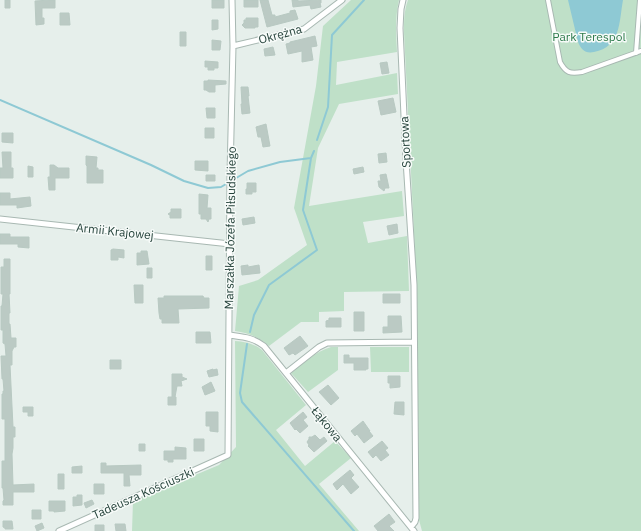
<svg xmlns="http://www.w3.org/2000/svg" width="641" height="531" font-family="'IBM Plex Sans',sans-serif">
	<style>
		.green { fill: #bfe0c8 }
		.water { fill: #8ec9d4 }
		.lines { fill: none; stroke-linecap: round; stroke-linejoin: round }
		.stream { stroke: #8ec9d4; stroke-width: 2 }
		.building { fill: #bbcac4; stroke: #b8c9c2 }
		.pedestrian-casing { stroke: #a8b8b2; stroke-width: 6 }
		.minor-casing { stroke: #a8b8b2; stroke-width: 7 }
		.pedestrian { stroke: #fff; stroke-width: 4 }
		.minor { stroke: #fff; stroke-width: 5 }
		.labels { text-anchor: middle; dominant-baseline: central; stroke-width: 3; stroke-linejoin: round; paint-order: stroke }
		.street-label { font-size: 12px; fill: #24423a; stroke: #f7fbf9 }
		.park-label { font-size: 12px; fill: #2d7a4b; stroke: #f7fbf9 }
	</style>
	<rect width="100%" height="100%" fill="#e6efeb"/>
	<!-- green -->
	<path class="green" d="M351 0H399C395 17 396 34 397 52L337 62 336 85 397 73 398 94 339 104 318 148 309 206 402 191 404 216 363 222 368 243 407 236 409 291 344 292V311L319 312V322H301L269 346C259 337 248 333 235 331L239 286 258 280 307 245 294 208 316 86 323 26Z
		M408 0H641V531H422L419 520 417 293 404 32C404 21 404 11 408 0Z
		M235 341C245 342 253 343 262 350L306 405 276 430 305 466 335 441 351 458 319 484 359 531H132L133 501 219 465 236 447Z
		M331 347H338V370L308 392 291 373C303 364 316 351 331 347Z
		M370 347H409V372H371Z"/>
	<!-- water -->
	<path class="water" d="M568 0H623C619 22 621 47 594 52 585 54 581 49 578 42Z"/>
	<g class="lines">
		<!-- stream -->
		<path class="stream" d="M0 100 151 165 184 181 208 188 221 187 248 171 280 162 311 158
			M317 140 328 107 332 35 364 0
			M250 332 254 315 269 285 317 250 303 210 311 158 314 151
			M247 344 240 393 242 402 354 531"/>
	</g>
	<!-- building -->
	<path class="building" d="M5 0H10V8H5Z
		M50 0H55V8H42V18H44V24L36 25 35 1Z
		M212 0H224V8H212Z
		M244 0H258V7H244Z
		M260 0H268L272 15H275V17L290 13V11L295 10 298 19 267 27Z
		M292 0H298V1L321 0V3H320L321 7 311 9 310 5 293 7Z
		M60 13H69L70 25H60Z
		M246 18H258V27H255V28H245L242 25 244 23V20H246Z
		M212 20H218V29L212 30Z
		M180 32H186V46H180Z
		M315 36 317 46 311 47 313 60 302 62V51L288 54 286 44 290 43V42Z
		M212 40 221 41 220 50H212Z
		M273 47 275 55 265 56 264 49Z
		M205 61 218 62V68H214V70H208V67H205Z
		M387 62 389 73 382 74 380 63Z
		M208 80 226 81V84L215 85V92H209L206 90H204V81H208Z
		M241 87H248L249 96H248L250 113 242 114 241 104H242Z
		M393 98 396 112 381 115 378 101Z
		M206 108H215V118H207Z
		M266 124 270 146 263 147 261 137H258L256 127Z
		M205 128H214V138H205Z
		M2 133H13V143L2 142Z
		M2 152H11V168H13V178H0V168H3Z
		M386 153 387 162 379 163 378 154Z
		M86 156 97 157 96 168H98V170H103V183H87V166L86 165Z
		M195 161H208V171L195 170Z
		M50 165H54L58 168H69V178H55V190H49L48 177H50Z
		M28 166 33 167V177H28Z
		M363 167 364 172 354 174 353 169Z
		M386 174 389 188H385L384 191 379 187 378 181H381L380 175Z
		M206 175H215V181H206Z
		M247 183H256V192H252V194H246V189H247Z
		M0 193H10V199L30 197 31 206 17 208V205H0Z
		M199 194 208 195 207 208H211V219H209L208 222 206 219H201V214H199Z
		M171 209H181V218H170V215L168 214 171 212Z
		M254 217 255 223 243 225 242 219Z
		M397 224 398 233 389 235 387 226Z
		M0 234H10V237H29V248L18 247V244H0Z
		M113 249 124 250V258L118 257V260H111V250Z
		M141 251H147L149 264 137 265V253H141Z
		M206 256H212V270H206Z
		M4 259H10V294H9L10 313H9V324H10L11 338H16V347H14L12 351V365H10L13 427H15V437H13V448L12 454 13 485 34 484V492H13V505H3V501L4 500 3 488H2V461H5V419H2V394H3V391H4L3 379H2L1 356H6L5 344 3 343V330H1V306H2L3 294H1V267H4Z
		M248 265V267L259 265 260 273 242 275 241 266Z
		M147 268H152V278H147Z
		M134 285H143V303H135Z
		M383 294H400V303H383Z
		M164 296H203L204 298H209V308L178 309 179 323H162V319H160L159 313 158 298H164Z
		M354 312H364V331H354Z
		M388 316H401L402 332 383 333V327H388Z
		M329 318H341V327H326V321L329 320Z
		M196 332H210L211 343H196Z
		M300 336 308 346 295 355 293 353 289 355 284 348Z
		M344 355H349V358H368V369H366V370H354V363H344Z
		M110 360H121V369H110Z
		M213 369V370L217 369 218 375 209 377 207 371Z
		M172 374H182V377L187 379 181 381 182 386H177L175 397H176V405H168V397H172Z
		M388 376H400V387L390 388V383H388Z
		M211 382 215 391 205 395 202 387Z
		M328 385 339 398 331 405 319 392Z
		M395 402H404V415L394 414Z
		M23 407H33V416H28V412H23Z
		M206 412H218V432L210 431V426H206Z
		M303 412 307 417 303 420 308 426 300 433 296 429 295 430 290 423Z
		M363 421 370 431H369L373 436 364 443 357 434 355 436 351 431Z
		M315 435 320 440 324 437 327 441 314 452 308 446 309 445 307 442 309 439V437H312Z
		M194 439H204V451H194Z
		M382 441 388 448 385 450 389 455 381 461 376 455 373 458 368 452Z
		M139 444H145V451H139Z
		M175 447 186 448V459H173V462H168V460H164V451H175Z
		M101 463H106V466L141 465V475H129L130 486H124V473H101Z
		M82 466V473H72V467Z
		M350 470 354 475 351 478 359 487 351 494 343 484 337 490 333 484Z
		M58 474H64V489H58Z
		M94 484H104V494H94Z
		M77 495H82V505L73 506V497H77Z
		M92 500 94 504 86 508 84 503Z
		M49 501H65V511L54 512V511H49Z
		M32 510H41V519H32Z
		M389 514 395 522 389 526 394 531H378L374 526Z
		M3 521H12L13 529H5V528L3 527Z
		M42 523 44 528 37 531 35 526Z
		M115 524H125L126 531H116Z
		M95 525H104V531H95Z"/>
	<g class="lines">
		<!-- pedestrian casing -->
		<g class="pedestrian-casing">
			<path id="pedestrian" d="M548 0 560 62C566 73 570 74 582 72L641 51
				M636 53 640 0"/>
		</g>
		<!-- minor casing -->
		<g class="minor-casing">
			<path id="minor" d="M403 0 401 9 400 28 406 160 414 285 416 518 415 522 411 527
				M233 46 304 29 342 0
				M0 219 230 244
				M229 335C243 337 252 337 264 346L414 531
				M286 373 319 347 327 343 414 342
				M59 531 228 455 230 175 233 46 232 0"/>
		</g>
		<!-- pedestrian -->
		<use href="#pedestrian" class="pedestrian"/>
		<!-- minor -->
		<use href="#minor" class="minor"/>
	</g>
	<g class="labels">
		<!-- street labels -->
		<g class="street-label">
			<text transform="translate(280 34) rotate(-15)">Okrężna</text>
			<text transform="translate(405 142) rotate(-93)">Sportowa</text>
			<text transform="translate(230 228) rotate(-89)">Marszałka Józefa Piłsudskiego</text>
			<text transform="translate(115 231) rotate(6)">Armii Krajowej</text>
			<text transform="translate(327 424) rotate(51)">Łąkowa</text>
			<text transform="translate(143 493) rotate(-24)">Tadeusza Kościuszki</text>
		</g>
		<!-- park labels -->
		<g class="park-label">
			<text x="589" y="36">Park Terespol</text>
		</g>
	</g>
</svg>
